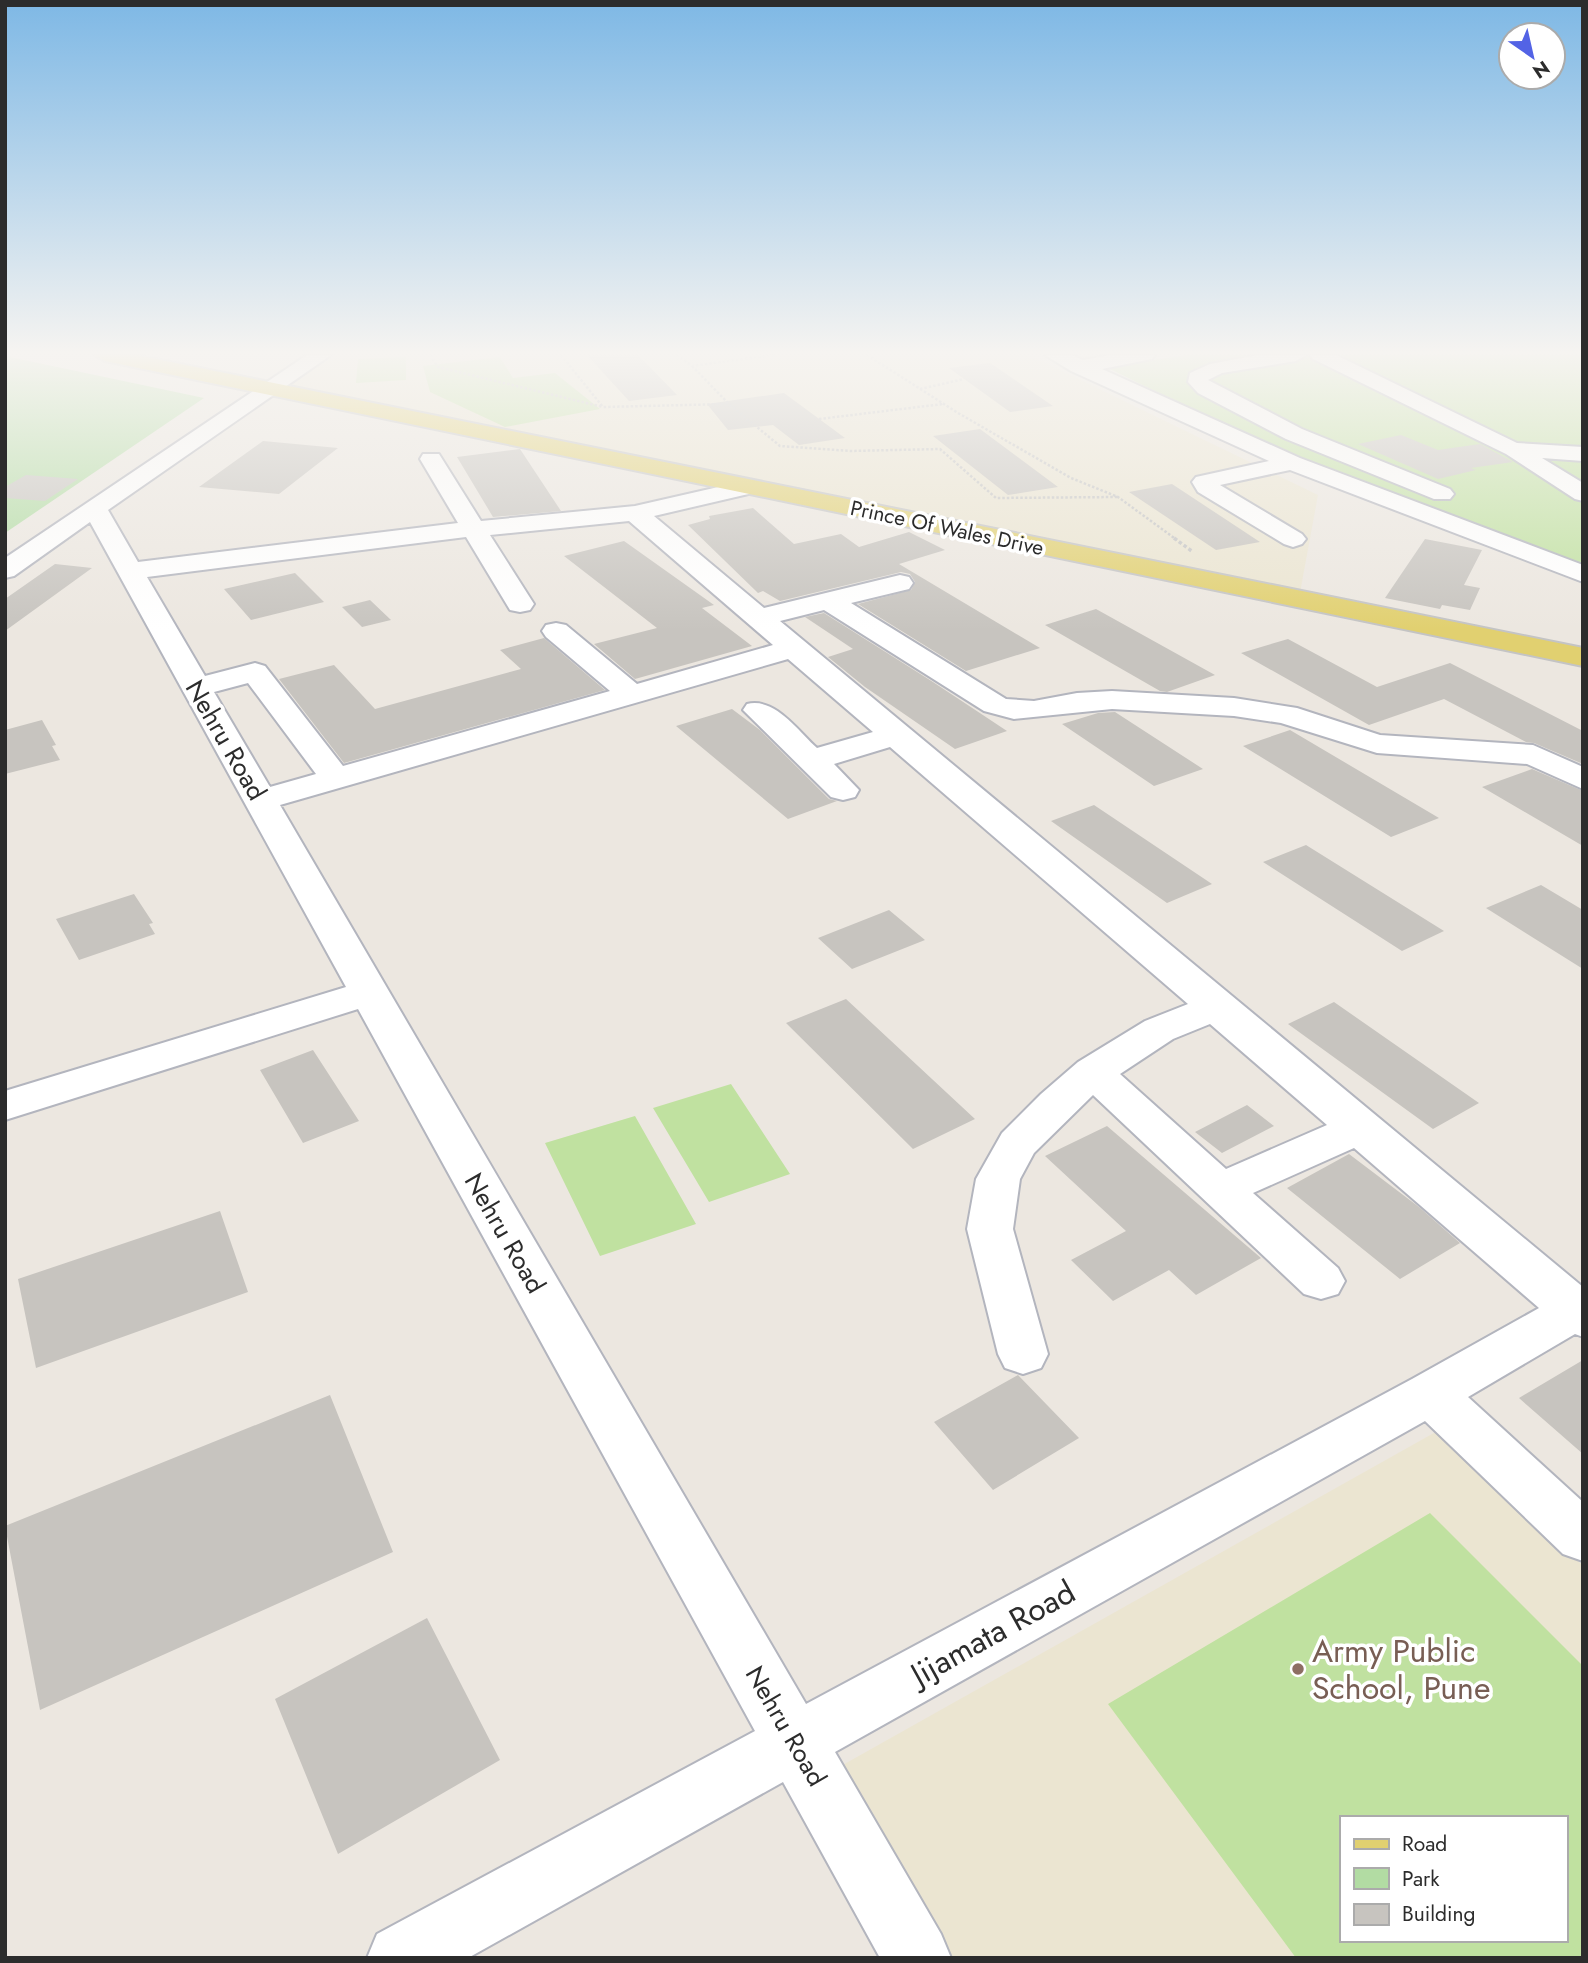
<svg xmlns="http://www.w3.org/2000/svg" width="1588" height="1963" font-family="Jost,sans-serif">
	<style>
		.education { fill: #ebe5d1; fill-rule: evenodd }
		.green { fill: #b2dca3 }
		.pitch { fill: #c0e1a0; fill-rule: evenodd }
		.building { fill: #c7c4bf }
		.lines { fill: none; stroke-linecap: round; stroke-linejoin: round }
		.minor-casing { stroke: #b3b5be; stroke-width: 4 }
		.major-casing { stroke: #c4c4c4; stroke-width: 4 }
		.path-far1 { stroke: #c4c4c4; stroke-width: 2.5; stroke-dasharray: 2.5 2; stroke-linecap: butt }
		.path { stroke: #c4c4c4; stroke-width: 3.5; stroke-dasharray: 3.5 2.5; stroke-linecap: butt }
		.minor { fill: #fff; fill-rule: evenodd }
		.major { fill: #e1d070; fill-rule: evenodd }
		.education-dot { fill: #8d6e63; stroke: #fff; stroke-width: 2.5 }
		.labels { text-anchor: middle; dominant-baseline: central; stroke-width: 7; stroke-linejoin: round; paint-order: stroke }
		.far-street-label { font-size: 21px; fill: #2c2c2c; stroke: #fff }
		.street-label { font-size: 26px; fill: #2c2c2c; stroke: #fff }
		.near-street-label { font-size: 32px; fill: #2c2c2c; stroke: #fff }
		.near-education-label { font-size: 32px; fill: #785e54; stroke: #fff; text-anchor: start }
	</style>
	<rect width="100%" height="100%" fill="#ece7e0"/>
	<!-- education -->
	<path class="education" d="M337 355H1029L1318 495 1299 598 289 385Z
		M1441 1429 1583 1566V1958H940L832 1771ZM1341 1818H1565V1940H1341Z"/>
	<!-- green -->
	<path class="green" d="M5 356 204 398 5 533Z"/>
	<!-- pitch -->
	<path class="pitch" d="M1187 355H1583V568C1421 508 1260 444 1106 367Z
		M406 357V380L356 383 358 359Z
		M500 357 513 378 555 373 600 409 505 427 430 392 423 366Z
		M731 1084 790 1174 709 1202 653 1108Z
		M635 1116 696 1224 600 1256 545 1143Z
		M1430 1513 1583 1666V1958H1296L1108 1704ZM1341 1818H1565V1940H1341Z"/>
	<!-- building -->
	<path class="building" d="M587 355H638L677 395 629 401Z
		M990 363 1053 406 1010 412 949 368Z
		M784 393 845 438 799 445 773 425 728 430 707 404Z
		M980 429 1058 487 1008 495 933 436Z
		M1401 435 1438 450 1480 444 1513 462 1471 468 1476 470 1438 479 1358 444Z
		M263 441 338 448 279 494 199 487Z
		M520 449 561 511 493 517 457 457Z
		M26 475 78 479 45 501 5 498V487Z
		M1172 484 1260 542 1216 550 1129 492Z
		M753 508 794 544 841 534 859 547 909 532 945 550 899 564 1040 648 966 671 858 604 911 590 915 582 910 574 901 572 780 601 763 591 758 593 688 525 710 519 709 516Z
		M1425 539 1482 550 1464 585 1480 588 1470 610 1442 605 1440 609 1385 598Z
		M624 541 714 605 702 608 752 646 635 679 594 644 657 628 564 556Z
		M55 564 92 568 5 631V599Z
		M295 573 324 602 251 620 224 589Z
		M370 600 391 620 362 627 342 607Z
		M1096 609 1215 675 1167 692 1160 691 1045 625Z
		M824 613 933 682 1007 731 955 749 865 687 828 657 853 649 805 617Z
		M544 638 605 690 344 763 279 679 334 665 375 709 521 669 500 650Z
		M1288 639 1377 687 1450 663 1583 731V764L1534 743 1526 742 1444 699 1369 725 1241 653Z
		M732 709 760 730 829 799 837 801 788 819 676 726Z
		M1115 712 1203 769 1154 786 1062 724 1098 713Z
		M42 720 56 745 52 746 60 760 5 774V730Z
		M1290 730 1439 818 1391 837 1243 746Z
		M1532 769 1583 791V846L1482 787Z
		M1094 805 1212 884 1167 903 1051 821Z
		M1306 845 1444 931 1402 951 1263 862Z
		M1541 885 1583 910V969L1486 908Z
		M134 894 153 923 149 924 155 934 79 960 56 919Z
		M889 910 925 940 852 969 818 938Z
		M846 999 975 1119 913 1149 786 1023Z
		M1334 1002 1479 1103 1433 1129 1288 1024Z
		M313 1050 359 1121 303 1143 260 1070Z
		M1247 1105 1274 1126 1222 1153 1195 1132Z
		M1107 1126 1261 1258 1196 1295 1169 1270 1113 1301 1071 1260 1126 1231 1045 1156Z
		M1349 1154 1419 1207 1460 1243 1400 1279 1287 1188Z
		M220 1211 248 1292 36 1368 18 1279Z
		M1583 1360V1454L1519 1398Z
		M1018 1375 1079 1438 993 1490 934 1422Z
		M330 1395 393 1552 40 1710 5 1526Z
		M427 1618 500 1760 338 1854 275 1699Z"/>
	<g class="lines">
		<!-- minor casing -->
		<g class="minor-casing">
			<path id="minor" d="M307 355H331L108 510 138 562 458 523 420 459 423 454H439L481 521 635 506 749 480 757 482 761 487 757 492 654 516 764 608 900 575 909 577 913 583 909 589 851 603 1006 699 1034 701 1077 693 1112 691 1234 698 1297 708 1380 735 1533 745 1583 767V789L1527 764 1377 753 1281 723 1234 716 1112 709 1014 719 984 711 824 610 780 621 1583 1287V1337L1575 1334 1468 1397 1583 1502V1561L1563 1554 1425 1421 835 1752 941 1934 951 1958H880L783 1782 468 1958H367L377 1934 755 1731 358 1009 5 1120V1091L346 987 90 522 14 576 5 578V558ZM629 521 773 645 637 684 566 625 556 623 546 625 542 631 546 637 610 691 343 766 265 666 255 663 205 676 147 577 466 537 510 610 520 612 530 610 534 604 490 535ZM788 659 873 732 817 748C798 731 775 697 747 704L743 710 831 797 843 800 855 797 859 790 834 764 890 747 1188 1004 1145 1021 1078 1062 1041 1094 1002 1133 976 1179 967 1229 998 1354 1005 1368 1023 1374 1041 1368 1048 1354 1013 1229 1020 1179 1034 1153 1093 1095 1304 1294 1321 1299 1338 1294 1345 1281 1338 1268 1253 1193 1354 1148 1539 1308 1412 1379 806 1704 280 805ZM248 683 316 774 270 787 214 692ZM1210 1024 1327 1125 1226 1169 1120 1074 1173 1039Z
				M1045 355H1072L1083 360 1110 355H1155L1152 359 1102 369 1300 458 1583 565V582L1290 470 1220 485 1302 534 1306 539 1302 544 1293 547 1284 544 1198 492 1192 482 1196 477 1269 461 1071 371Z
				M1258 355H1306L1296 361 1222 373 1208 380 1302 429 1450 489 1454 494 1450 499H1434L1286 439 1198 393 1188 382 1190 373 1210 364Z
				M1310 355H1336L1517 443 1583 447V461L1542 458 1583 483V501L1575 499 1506 454 1313 359Z"/>
		</g>
		<!-- major casing -->
		<g class="major-casing">
			<path id="major" d="M95 355H136L1583 648V666L105 361Z"/>
		</g>
		<!-- path-far1 -->
		<path class="path-far1" d="M430 355 438 367 603 407
			M561 355 603 407 728 404
			M677 355 692 366 774 355
			M867 355 958 413 1071 478 1118 497 1177 540
			M692 366 729 404 780 446 851 451 940 449 996 498 1118 497
			M920 389 964 379
			M819 419 943 404"/>
		<!-- path -->
		<path class="path" d="M1174 538 1193 552"/>
		<!-- minor -->
		<use href="#minor" class="minor"/>
		<!-- major -->
		<use href="#major" class="major"/>
	</g>
	<!-- sky -->
	<linearGradient id="sky" x2="0" y2="1"><stop stop-color="#7eb8e5"/><stop offset="0.56" stop-color="#f6f4f1"/><stop offset="1" stop-color="#f6f4f1" stop-opacity="0"/></linearGradient>
	<rect width="1588" height="630" fill="url(#sky)"/>
	<!-- markers -->
	<circle class="education-dot" cx="1298" cy="1669" r="7"/>
	<g class="labels">
		<!-- far-street labels -->
		<g class="far-street-label">
			<text transform="translate(947 528) rotate(12)">Prince Of Wales Drive</text>
		</g>
		<!-- street labels -->
		<g class="street-label">
			<text transform="translate(226 740) rotate(60)">Nehru Road</text>
			<text transform="translate(505 1233) rotate(60)">Nehru Road</text>
			<text transform="translate(786 1726) rotate(60)">Nehru Road</text>
		</g>
		<!-- near-street labels -->
		<g class="near-street-label">
			<text transform="translate(993 1633) rotate(-29)">Jijamata Road</text>
		</g>
		<!-- near-education labels -->
		<g class="near-education-label">
			<text x="1312" y="1651">Army Public<tspan x="1312" dy="37">School, Pune</tspan></text>
		</g>
	</g>
	<!-- border -->
	<rect width="1588" height="1963" fill="none" stroke="#2c2c2c" stroke-width="14"/>
	<!-- legend -->
	<rect x="1340" y="1816" width="228" height="126" fill="#ffffff" stroke="#ababab" stroke-width="2"/>
	<rect x="1354" y="1839" width="35" height="10" fill="#e1d070" stroke="#ababab" stroke-width="2"/>
	<text x="1402" y="1851" font-size="21" fill="#2c2c2c">Road</text>
	<rect x="1354" y="1868" width="35" height="21" fill="#b2dca3" stroke="#ababab" stroke-width="2"/>
	<text x="1402" y="1886" font-size="21" fill="#2c2c2c">Park</text>
	<rect x="1354" y="1904" width="35" height="21" fill="#c7c4bf" stroke="#ababab" stroke-width="2"/>
	<text x="1402" y="1921" font-size="21" fill="#2c2c2c">Building</text>
	<!-- north arrow -->
	<g transform="translate(1532 56) rotate(146)"><circle r="33" fill="#ffffff" stroke="#ababab" stroke-width="2"/>
	<path d="M0-5L12 26L0 18L-12 26Z" fill="#5363e5"/>
	<text y="-10" font-size="19" font-weight="bold" text-anchor="middle" fill="#2c2c2c">N</text>
	</g>
</svg>
